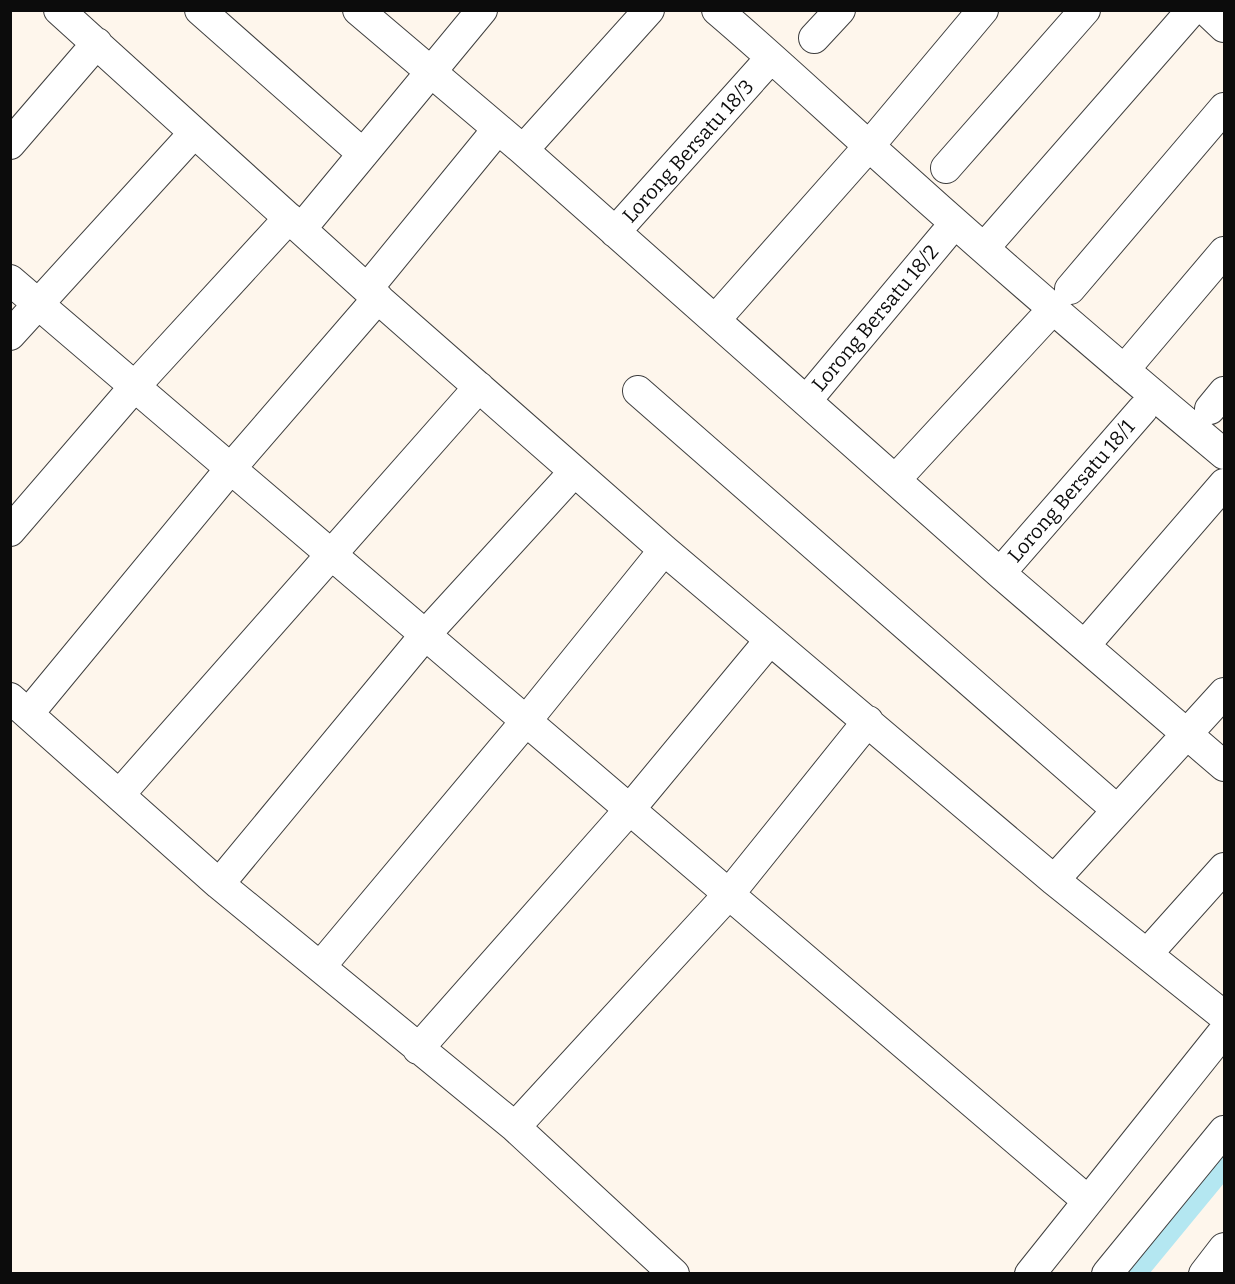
<svg xmlns="http://www.w3.org/2000/svg" width="1235" height="1284" font-family="Bitter,serif">
	<style>
		.lines { fill: none; stroke-linecap: round; stroke-linejoin: round }
		.canal { stroke: #b4e7f1; stroke-width: 28 }
		.minor-casing { stroke: #3f3f3f; stroke-width: 32 }
		.minor { stroke: #fff; stroke-width: 30 }
		.labels { text-anchor: middle; dominant-baseline: central; stroke-width: 6; stroke-linejoin: round; paint-order: stroke }
		.street-label { font-size: 20px; fill: #0c0c0c; stroke: #fff }
	</style>
	<rect width="100%" height="100%" fill="#fef6ec"/>
	<g class="lines">
		<!-- canal -->
		<path class="canal" d="M1131 1274 1224 1161"/>
		<!-- minor casing -->
		<g class="minor-casing">
			<path id="minor" d="M59 10 367 289 664 550 1054 880 1224 1016
				M200 10 363 154
				M358 10 523 150 1000 573 1224 766
				M717 10C770 55 819 101 870 147 986 252 1104 354 1224 454
				M1206 10 1224 27
				M814 38 840 10
				M10 144 97 43
				M523 150 649 10
				M946 168 1085 10
				M301 229 482 10
				M615 232 761 69
				M984 248 1192 10
				M10 280 1088 1201
				M367 289 497 130
				M1070 289 1224 108
				M715 320 869 146 983 10
				M10 335 194 133
				M1124 370 1224 252
				M638 391 1117 810
				M806 401 944 236
				M1210 409 1224 392
				M895 480 1053 309
				M10 531 135 386 289 218
				M1000 573 1142 410
				M1085 645 1224 484
				M10 698 219 884 515 1127 674 1274
				M28 714 231 468 378 298
				M119 795 479 387
				M1054 880 1224 693
				M219 884 425 635 574 472
				M1147 954 1224 868
				M320 967 526 721 664 550
				M418 1049 630 809 770 640
				M515 1127 729 894 868 721
				M1030 1274 1224 1031
				M1107 1274 1224 1131
				M1204 1274 1224 1248"/>
		</g>
		<!-- minor -->
		<use href="#minor" class="minor"/>
	</g>
	<g class="labels">
		<!-- street labels -->
		<g class="street-label">
			<text transform="translate(688 151) rotate(-48)">Lorong Bersatu 18/3</text>
			<text transform="translate(875 318) rotate(-50)">Lorong Bersatu 18/2</text>
			<text transform="translate(1071 491) rotate(-49)">Lorong Bersatu 18/1</text>
		</g>
	</g>
	<!-- border -->
	<rect width="1235" height="1284" fill="none" stroke="#0c0c0c" stroke-width="24"/>
</svg>
